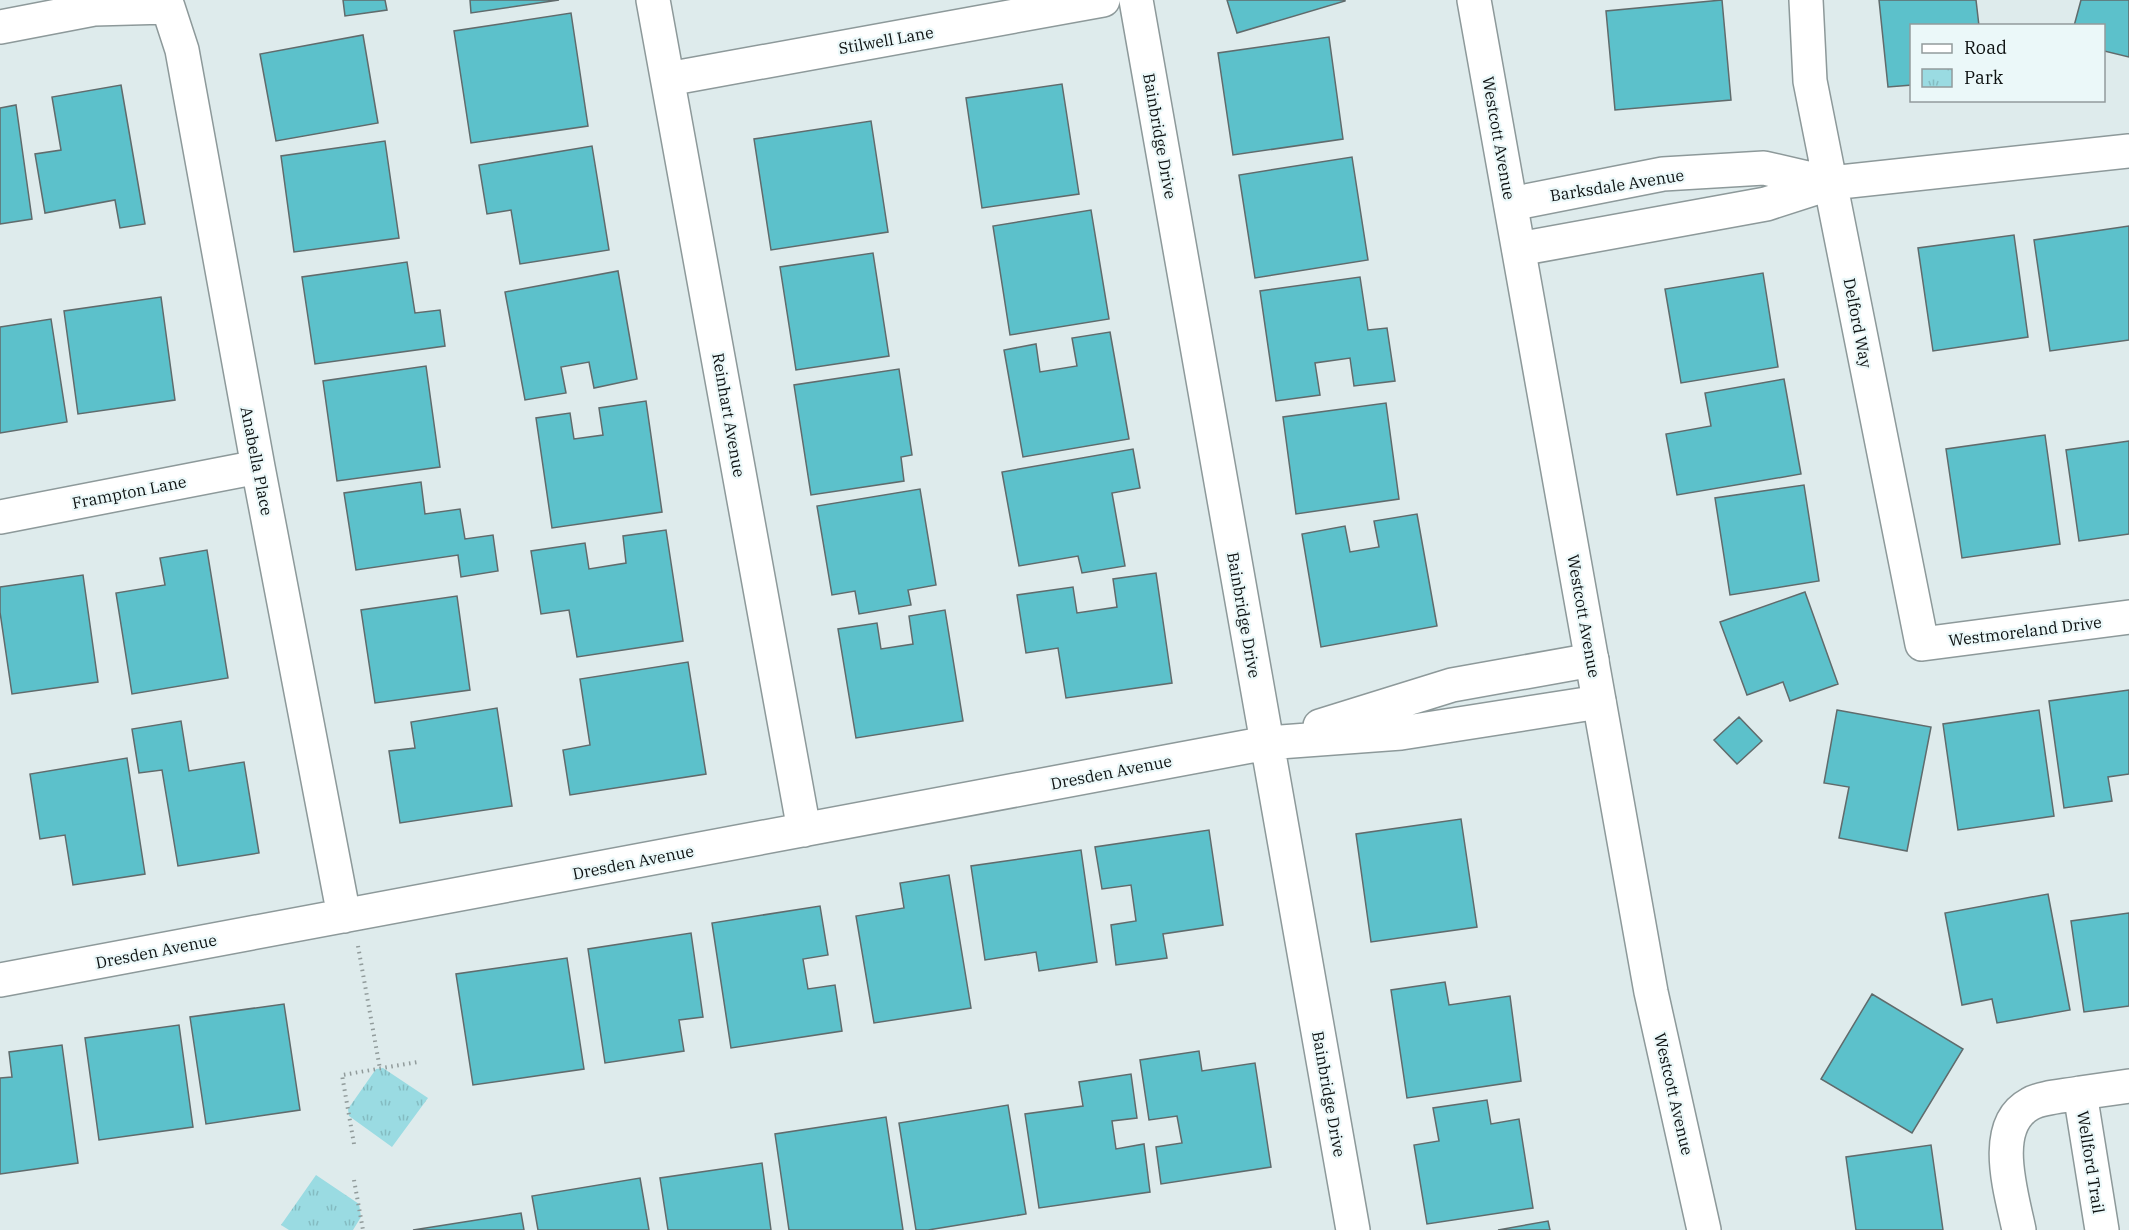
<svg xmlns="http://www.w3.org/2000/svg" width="2129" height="1230" font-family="'IBM Plex Serif',serif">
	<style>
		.park { fill: url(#park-tufts) }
		.building { fill: #5cc1cb; stroke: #606b6c; stroke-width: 1.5 }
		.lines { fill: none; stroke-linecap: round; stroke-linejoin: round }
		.street-casing { stroke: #8d999a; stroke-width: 36 }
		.secondary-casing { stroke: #8d999a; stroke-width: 36 }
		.path { stroke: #919b9b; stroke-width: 4; stroke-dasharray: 1.5 4.5; stroke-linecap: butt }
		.street { stroke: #fff; stroke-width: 33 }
		.secondary { stroke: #fff; stroke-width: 33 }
		.labels { text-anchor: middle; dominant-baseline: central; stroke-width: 4.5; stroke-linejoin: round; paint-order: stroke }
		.street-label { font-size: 16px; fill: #0c1010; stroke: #ebf8f9 }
	</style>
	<defs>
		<pattern id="park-tufts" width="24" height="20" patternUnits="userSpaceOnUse" patternTransform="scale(1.5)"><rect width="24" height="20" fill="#9adbe2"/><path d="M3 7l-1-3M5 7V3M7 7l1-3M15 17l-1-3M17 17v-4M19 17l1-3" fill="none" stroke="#84bbc1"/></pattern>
	</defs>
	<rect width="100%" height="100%" fill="#deebec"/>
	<!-- park -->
	<path class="park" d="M383 1068 428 1098 392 1147 349 1116 348 1109 376 1069Z
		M316 1175 359 1204 361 1217 353 1230H289L281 1225Z"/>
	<!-- building -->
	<path class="building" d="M343 0H385L387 10 345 16Z
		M470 0H559L471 13Z
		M1227 0H1345V1L1237 33Z
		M1722 0 1731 100 1615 110 1606 11Z
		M1879 0H1976L1979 26H1912V85L1888 87Z
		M2081 0H2129V57L2104 51V26H2074Z
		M571 13 588 126 471 143 454 31Z
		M363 35 378 123 276 141 260 54Z
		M1329 37 1343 139 1233 155 1218 53Z
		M1062 84 1079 194 982 208 966 98Z
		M121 85 145 224 120 228 115 200 45 213 35 154 61 150 52 97Z
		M16 105 32 219 0 224V108Z
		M871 121 888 232 771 250 754 139Z
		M385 141 399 238 294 252 281 156Z
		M592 146 609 250 520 264 511 210 487 214 479 165Z
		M1352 157 1368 260 1255 278 1239 175Z
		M1091 210 1109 319 1010 335 993 226Z
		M2129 226V340L2050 351 2034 240Z
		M2014 235 2028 337 1933 351 1918 248Z
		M873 253 889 356 796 370 780 267Z
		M407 262 415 313 440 310 445 346 315 364 302 277Z
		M618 271 637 379 594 388 589 362 561 367 566 393 525 400 505 292Z
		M1763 273 1778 367 1681 383 1665 289Z
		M1360 277 1368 330 1387 328 1395 381 1354 386 1350 358 1315 363 1320 395 1276 401 1260 291Z
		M161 297 175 400 78 414 64 311Z
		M51 319 67 422 0 433V327Z
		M1110 332 1129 439 1023 457 1004 350 1036 344 1040 372 1077 366 1072 338Z
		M426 366 440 467 337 481 323 381Z
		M899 369 912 455 901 457 904 481 811 495 794 385Z
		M1784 379 1801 474 1677 495 1666 434 1711 426 1705 393Z
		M646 401 662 512 552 528 536 418 570 413 574 439 603 435 599 408Z
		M1386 403 1399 499 1296 514 1283 417Z
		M2045 435 2060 544 1962 558 1946 449Z
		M2129 441V534L2079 541 2066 450Z
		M1133 449 1140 488 1112 493 1125 566 1082 573 1078 556 1019 566 1002 472Z
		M421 482 425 514 460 509 465 539 493 535 498 571 461 577 458 555 356 570 344 493Z
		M1804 485 1819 581 1730 595 1715 498Z
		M920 489 936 585 908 590 911 605 859 614 855 591 832 595 817 506Z
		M1417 514 1437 626 1321 647 1302 534 1345 526 1350 552 1379 547 1374 521Z
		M666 530 683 641 577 657 569 610 541 614 531 551 585 543 589 569 626 563 623 536Z
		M207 550 228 678 132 694 116 593 165 585 160 558Z
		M1156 573 1172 683 1066 698 1058 648 1026 653 1017 595 1073 587 1077 613 1117 607 1113 579Z
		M83 575 98 682 12 694 0 612V587Z
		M1805 592 1838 684 1790 701 1783 682 1747 695 1720 622Z
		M457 596 470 690 375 703 361 610Z
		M945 610 963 721 856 738 838 629 877 623 881 649 913 644 909 616Z
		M688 662 706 774 570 795 563 750 590 745 580 679Z
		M2129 690V774L2108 777 2112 801 2064 808 2049 701Z
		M497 708 512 806 400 823 389 751 415 748 411 722Z
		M1837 710 1931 727 1907 851 1839 838 1849 787 1824 783Z
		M2039 710 2054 816 1958 830 1943 724Z
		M1739 717 1762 741 1737 764 1714 740Z
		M181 721 189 771 244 762 259 853 178 866 162 770 139 773 132 729Z
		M127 758 145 874 73 885 65 835 40 839 30 774Z
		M1461 819 1477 927 1371 942 1356 834Z
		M1209 830 1223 925 1163 934 1167 958 1116 965 1111 925 1136 921 1131 885 1102 889 1095 847Z
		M1081 850 1097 962 1039 971 1036 952 985 960 971 866Z
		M949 875 971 1008 874 1023 856 916 904 908 900 883Z
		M2048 894 2070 1010 1997 1023 1992 999 1962 1005 1945 913Z
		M820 906 828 955 803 959 808 989 835 985 842 1031 731 1048 712 923Z
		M2129 913V1006L2084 1012 2071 921Z
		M691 933 703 1017 679 1020 684 1051 605 1063 588 949Z
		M567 958 584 1069 473 1085 456 974Z
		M1445 982 1449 1005 1510 996 1521 1081 1407 1098 1391 990Z
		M1872 994 1963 1049 1912 1133 1821 1079Z
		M284 1004 300 1110 206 1124 190 1017Z
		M179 1025 193 1127 99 1140 85 1038Z
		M62 1045 78 1163 0 1174V1078L12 1077 9 1052Z
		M1199 1051 1202 1071 1255 1063 1271 1167 1161 1184 1156 1147 1182 1143 1177 1116 1149 1120 1140 1060Z
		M1131 1074 1137 1118 1112 1121 1116 1149 1144 1144 1150 1192 1039 1208 1025 1114 1083 1106 1079 1082Z
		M1487 1100 1491 1124 1519 1119 1533 1208 1427 1224 1414 1145 1439 1141 1433 1108Z
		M1008 1105 1026 1214 928 1230H916L899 1123Z
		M886 1117 903 1230H789L775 1134Z
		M1931 1145 1943 1230H1856L1846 1157Z
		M762 1163 771 1230H668L660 1178Z
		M640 1178 649 1230H538L532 1196Z
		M521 1213 524 1230H413Z
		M1548 1221 1550 1230H1498Z"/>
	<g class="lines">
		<!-- street casing -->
		<g class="street-casing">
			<path id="street" d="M653 0 804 830
				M1136 0 1353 1230
				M1806 0 1810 81 1922 644 2129 617
				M0 27 94 9 168 7 182 50 258 467 344 916
				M668 79 1103 0
				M1511 204 1663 174 1764 168 1829 183
				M1519 249 1766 204 1831 183 2129 151
				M0 517 258 467
				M1320 726 1452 685 1592 660
				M0 980 1267 743 1401 733 1599 702
				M2080 1093 2129 1086
				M2019 1230C2012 1195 1989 1126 2030 1104 2042 1097 2066 1096 2080 1093L2102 1230"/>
		</g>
		<!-- secondary casing -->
		<g class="secondary-casing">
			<path id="secondary" d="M1474 0 1651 992 1704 1230"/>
		</g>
		<!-- path -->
		<path class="path" d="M358 946 380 1069
			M354 1144 342 1075 418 1062
			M354 1180 363 1230"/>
		<!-- street -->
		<use href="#street" class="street"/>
		<!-- secondary -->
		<use href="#secondary" class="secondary"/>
	</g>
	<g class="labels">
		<!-- street labels -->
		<g class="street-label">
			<text transform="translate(886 40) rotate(-10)">Stilwell Lane</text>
			<text transform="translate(1160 136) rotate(80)">Bainbridge Drive</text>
			<text transform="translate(1499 138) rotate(80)">Westcott Avenue</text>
			<text transform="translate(1617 185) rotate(-9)">Barksdale Avenue</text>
			<text transform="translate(1858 323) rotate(79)">Delford Way</text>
			<text transform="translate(729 415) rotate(80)">Reinhart Avenue</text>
			<text transform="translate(257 461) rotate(79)">Anabella Place</text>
			<text transform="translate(129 492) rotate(-11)">Frampton Lane</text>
			<text transform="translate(1244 615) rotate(80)">Bainbridge Drive</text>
			<text transform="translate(1584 616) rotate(80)">Westcott Avenue</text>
			<text transform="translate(2025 631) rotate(-7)">Westmoreland Drive</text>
			<text transform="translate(1111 772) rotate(-11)">Dresden Avenue</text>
			<text transform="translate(633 862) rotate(-11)">Dresden Avenue</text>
			<text transform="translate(156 951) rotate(-11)">Dresden Avenue</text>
			<text transform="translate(1329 1094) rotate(80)">Bainbridge Drive</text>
			<text transform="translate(1674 1094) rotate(77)">Westcott Avenue</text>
			<text transform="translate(2091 1162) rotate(81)">Wellford Trail</text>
		</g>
	</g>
	<!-- legend -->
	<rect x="1910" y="24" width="195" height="78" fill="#ebf8f9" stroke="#929b9c" stroke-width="1.5"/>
	<rect x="1922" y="44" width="30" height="9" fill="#ffffff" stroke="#929b9c" stroke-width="1.5"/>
	<text x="1964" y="54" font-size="18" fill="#0c1010">Road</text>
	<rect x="1922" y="69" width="30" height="18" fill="url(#park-tufts)" stroke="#929b9c" stroke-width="1.5"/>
	<text x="1964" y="84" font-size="18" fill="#0c1010">Park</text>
</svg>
